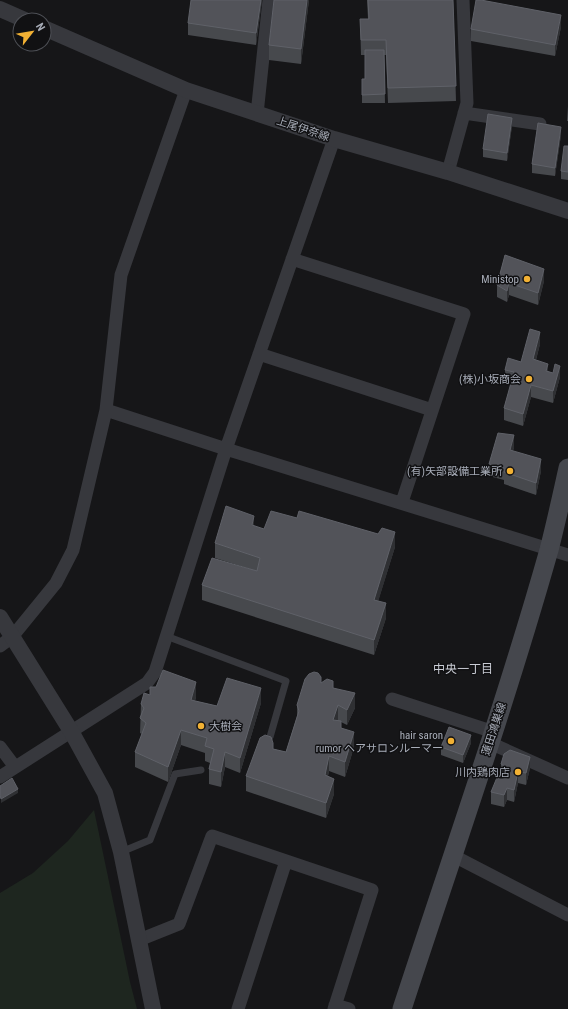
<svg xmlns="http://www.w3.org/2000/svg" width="568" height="1009" font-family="'Roboto Condensed','Noto Sans JP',sans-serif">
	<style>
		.green { fill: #1e261f }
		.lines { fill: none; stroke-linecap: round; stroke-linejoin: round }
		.service { stroke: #37383d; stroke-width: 7 }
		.minor { stroke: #37383d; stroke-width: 13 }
		.tertiary { stroke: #37383d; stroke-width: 16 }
		.secondary { stroke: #45474d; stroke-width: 19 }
		.wall { fill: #47494d }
		.shaded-wall { fill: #2f3033 }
		.building { fill: #525359; stroke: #5f6168 }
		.poi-dot { fill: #f2b134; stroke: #111113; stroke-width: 1.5 }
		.labels { text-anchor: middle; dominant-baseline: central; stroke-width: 3; stroke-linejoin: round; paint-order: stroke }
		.street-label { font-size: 11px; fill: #a8adb8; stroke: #111113 }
		.poi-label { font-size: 11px; fill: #a8adb8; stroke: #111113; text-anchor: end }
		.neighbourhood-label { font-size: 12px; fill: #c9ccd4; stroke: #111113 }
	</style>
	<rect width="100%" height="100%" fill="#161618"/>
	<!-- green -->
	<path class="green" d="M94 810 130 982 137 1009H0V893L33 873 68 841Z"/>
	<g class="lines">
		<!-- service -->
		<path class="service" d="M166 636 286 681 270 737
			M121 852 150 840 175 774 201 770"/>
		<!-- minor -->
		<path class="minor" d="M464 113 540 124
			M257 114 269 0
			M448 172 467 103 463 0
			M292 259 464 314 402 502
			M259 354 432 410
			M106 410 226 449 568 555
			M0 646 12 637 56 583 73 550 106 410 121 275 186 90
			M392 699 494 732
			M490 743 568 778
			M0 747 15 767
			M0 777 147 683 155 672 226 449 334 139
			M452 855 568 915
			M139 940 179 924 212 836 372 890 334 1009
			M335 1005 349 1009
			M238 1009 286 861"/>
		<!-- tertiary -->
		<path class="tertiary" d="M0 9 25 20
			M44 28 186 90 334 139 448 172 568 211
			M0 617 71 731 105 793 121 852 153 1009"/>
		<!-- secondary -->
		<path class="secondary" d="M402 1009C452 856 505 705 549 550 556 523 562 495 568 468"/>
	</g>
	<!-- wall -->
	<path class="wall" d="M262 0 256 45 188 35V23Z
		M309 0 301 64 269 60V45Z
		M367 0H453L456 101 388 103 386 55H384L385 103H362V79H365V55H361L360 19H368Z
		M561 27 555 56 471 41V29Z
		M568 106V121H567Z
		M512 126 507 161 483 157V149Z
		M561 135 555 176 532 173V164Z
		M568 146V180L561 179V171Z
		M505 255 544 281 538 305 509 295 507 302 497 297V285Z
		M540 344 536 360 548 371 560 377 553 403 531 397 523 426 504 420V408L511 383 505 381V370L521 362Z
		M514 447 513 451 541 471 536 495 504 484V480L489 476V464Z
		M254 526 264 529 395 547 378 601 386 618 374 655 202 600V585L250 569 215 558V543Z
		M321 683 333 688 355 708 347 725 341 722V728L354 747 345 777 329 771 328 776 334 794 326 818 246 791V776L273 749 286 752 297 716V705Z
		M156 687 196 697 195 701 217 706 261 703 240 773 225 767 221 787 209 784V769L210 763 205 761V753L181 745 168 782 135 767V752L142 734 140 733 141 704 150 695Z
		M471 743 463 763 441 755V747Z
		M501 764 530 768 526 785 518 783 514 802 507 800 504 807 491 804V792L501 776Z"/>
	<!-- shaded-wall -->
	<path class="shaded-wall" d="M261 0H262L256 45V33Z
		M307 0H309L301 64V49Z
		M561 15V27L555 56V45Z
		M512 118V126L507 161V153Z
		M561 127V135L555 176V168Z
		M544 269V281L538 305V293Z
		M509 283V295L507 302V291Z
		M540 332V344L533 371V359Z
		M548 364V375L546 371Z
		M560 366V377L553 403V391Z
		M531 385V397L523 426V414Z
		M514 435V447L510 462V450Z
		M541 459V471L536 495V483Z
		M254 516V531L252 525Z
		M395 532V547L374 615V600Z
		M386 603V618L374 655V640Z
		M196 682V697L191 715V700Z
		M261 688V703L240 773V758Z
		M355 693V708L347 725V710Z
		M338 705V720L333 735V720Z
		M181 730V745L168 782V767Z
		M354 732V747L345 777V762Z
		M471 735V743L463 763V755Z
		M225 752V767L221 787V772Z
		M329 756V771L325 790V775Z
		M530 757V768L526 785V773Z
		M518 772V783L514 802V790Z
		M334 779V794L326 818V803Z
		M507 788V800L504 807V795Z
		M18 789V793L1 803V799Z"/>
	<!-- building -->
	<path class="building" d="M191 0H261L256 33 188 23Z
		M274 0H307L301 49 269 45Z
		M368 0H453L456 86 388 88 386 40H361L360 19H369Z
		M476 0H481L561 15 555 45 471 29Z
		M365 50H384L385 94 362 95V79H365Z
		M488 114 512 118 507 153 483 149Z
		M538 123 561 127 555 168 532 164Z
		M564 146H568V172L561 171Z
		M505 255 544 269 538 293 509 283 507 291 497 285Z
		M530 329 540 332 533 359 548 364 546 371 553 373 555 364 560 366 553 391 531 385 523 414 504 408 514 372 505 370 508 358 521 362Z
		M498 433 514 435 510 450 541 459 536 483 504 472V468L489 464Z
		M226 506 254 516 252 525 264 529 271 511 297 518 299 511 378 534 382 528 395 532 374 600 386 603 374 640 202 585 212 558 257 571 260 558 215 543Z
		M163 670 196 682 191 700 217 706 227 678 261 688 240 758 225 752 221 772 209 769 214 749 205 746 207 738 181 730 168 767 135 752 146 723 140 718 144 708 141 704 144 693 150 695V687H156Z
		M314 672 318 673 321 677V683L327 679 333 681V688L355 693 347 710 338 705 333 720 341 721V728L354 732 345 762 329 756 325 775 334 779 326 803 246 776 260 738 265 735 271 737 273 743V749L286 752 299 711 297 705 305 679 309 674Z
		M449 727 471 735 463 755 441 747Z
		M510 750 530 757 526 773 518 772 514 790 507 788 504 795 491 792 498 775 505 777 506 767 501 764 504 754Z
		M12 778 18 789 1 799 0 795V786Z"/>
	<!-- markers -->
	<g class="poi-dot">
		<circle cx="527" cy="279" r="4"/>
		<circle cx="529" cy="379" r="4"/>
		<circle cx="510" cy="471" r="4"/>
		<circle cx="201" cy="726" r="4"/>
		<circle cx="451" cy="741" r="4"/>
		<circle cx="518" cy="772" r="4"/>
	</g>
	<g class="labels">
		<!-- street labels -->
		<g class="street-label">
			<text transform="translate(303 129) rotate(18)">上尾伊奈線</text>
			<text transform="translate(494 729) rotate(-72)">蓮田鴻巣線</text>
		</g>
		<!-- poi labels -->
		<g class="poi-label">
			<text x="519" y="279">Ministop</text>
			<text x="521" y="379">(株)小坂商会</text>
			<text x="502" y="471">(有)矢部設備工業所</text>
			<text x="209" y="726" text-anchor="start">大樹会</text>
			<text x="443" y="735">hair saron<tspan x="443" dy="13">rumor ヘアサロンルーマー</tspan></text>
			<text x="510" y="772">川内鶏肉店</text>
		</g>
		<!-- neighbourhood labels -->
		<g class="neighbourhood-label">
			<text x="463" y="669">中央一丁目</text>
		</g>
	</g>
	<!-- north arrow -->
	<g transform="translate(32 32) rotate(59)"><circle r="19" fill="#111113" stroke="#4d4f55"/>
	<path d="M0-3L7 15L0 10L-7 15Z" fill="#f2b134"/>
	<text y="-6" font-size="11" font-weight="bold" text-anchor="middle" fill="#a8adb8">N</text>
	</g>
</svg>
